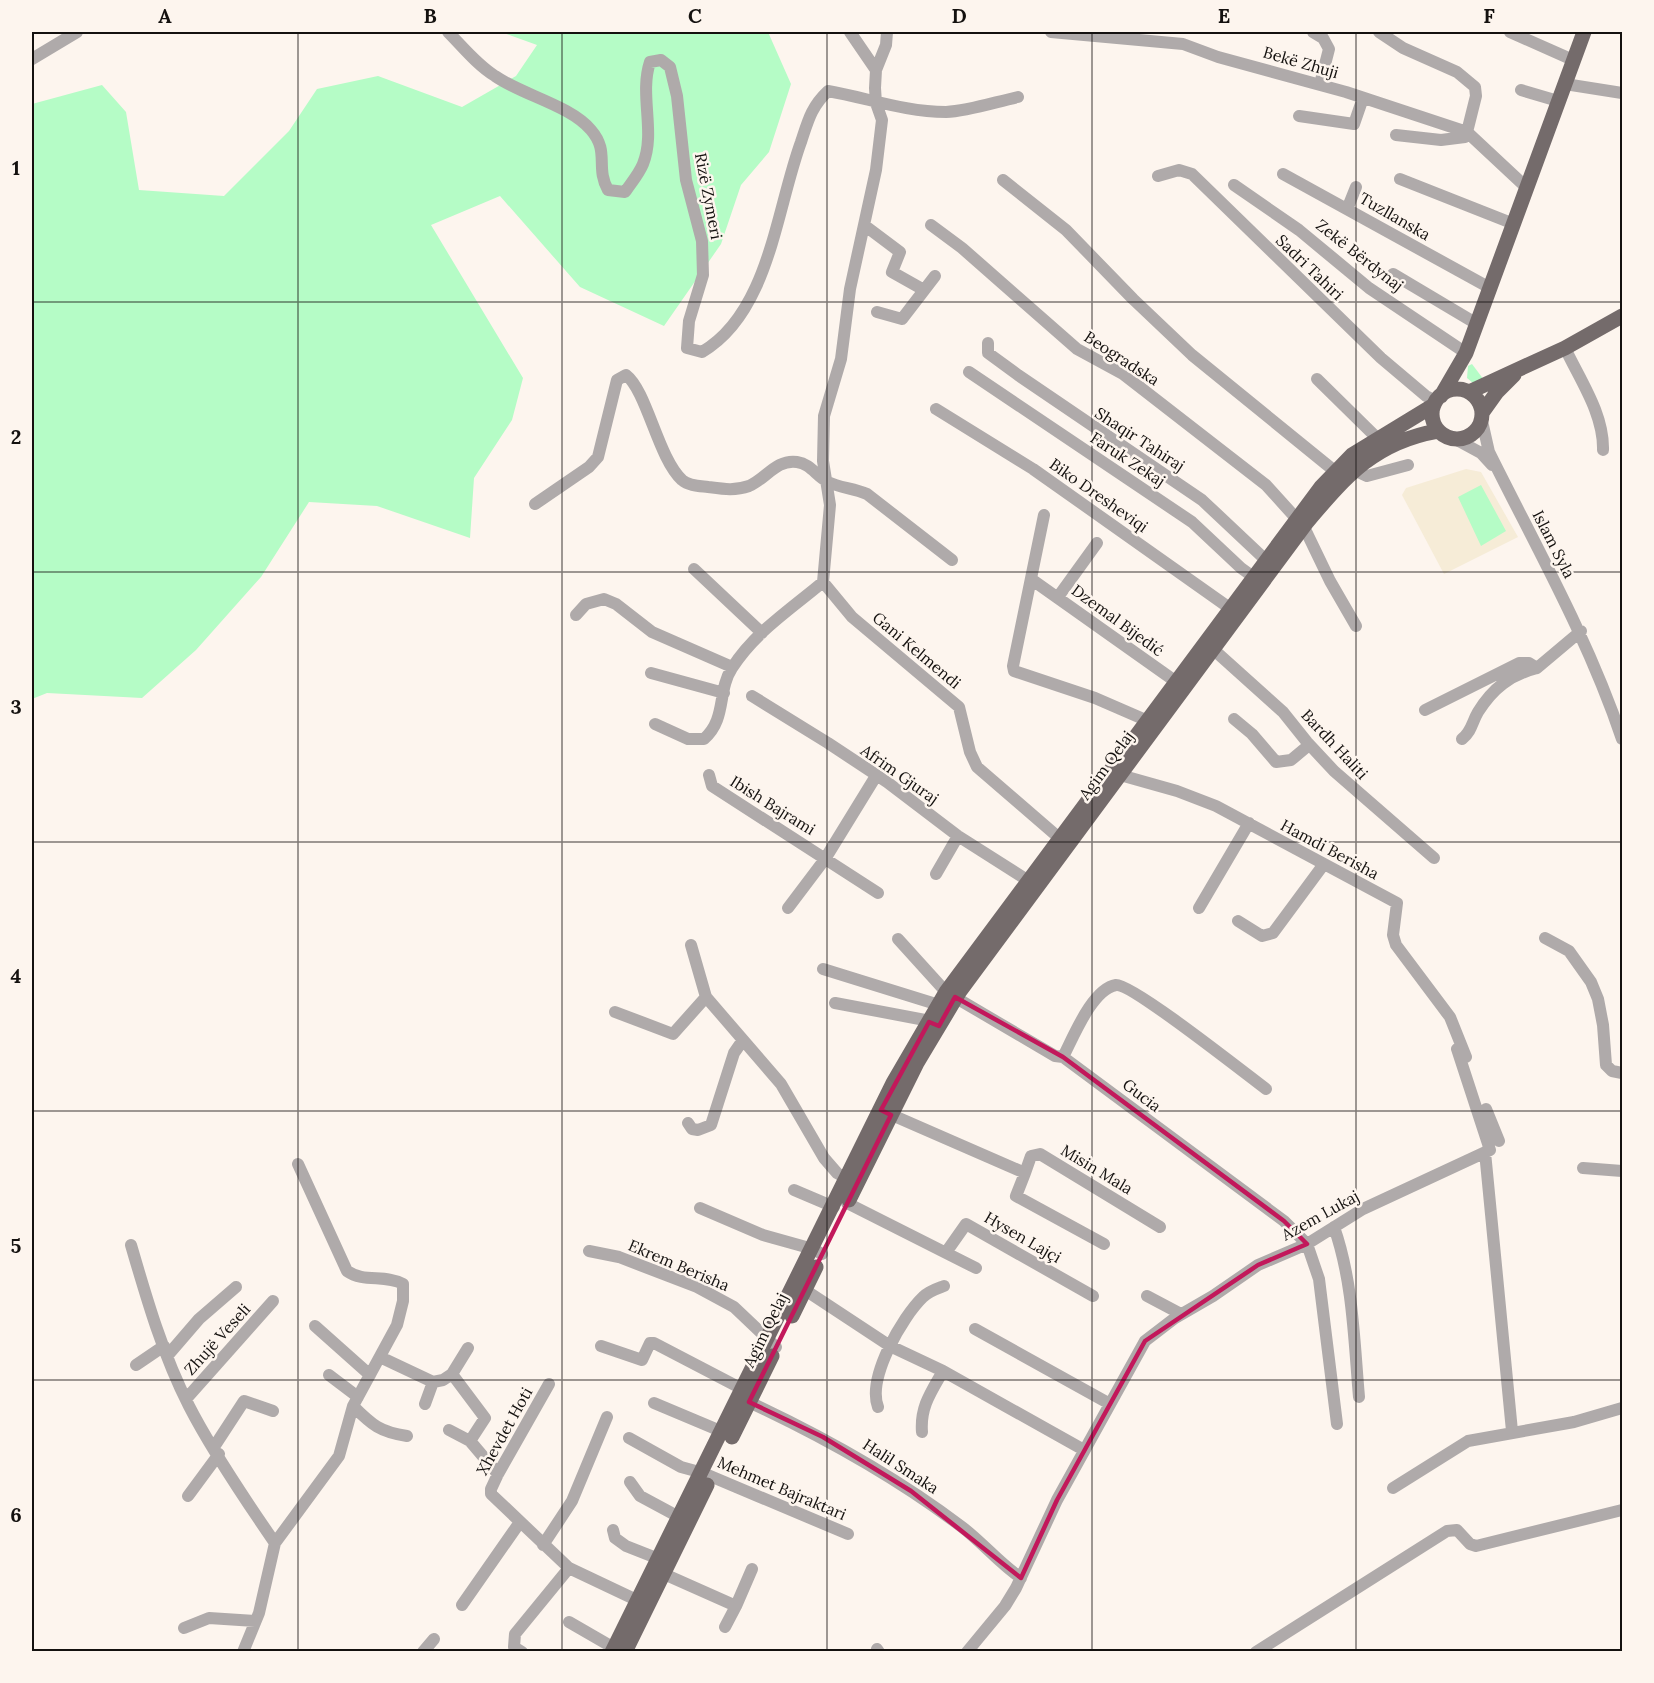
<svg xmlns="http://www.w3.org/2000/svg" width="1654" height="1683" font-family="Lora,serif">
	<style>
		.education { fill: #f6ecd7 }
		.green { fill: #b5fcc6 }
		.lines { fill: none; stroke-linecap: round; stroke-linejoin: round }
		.minor { stroke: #afaaaa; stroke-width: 12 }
		.major { stroke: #746b6b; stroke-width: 15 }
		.marked { fill: none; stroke: #c2185b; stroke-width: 4.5; stroke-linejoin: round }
		.grid { fill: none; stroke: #14110f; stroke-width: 1.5; stroke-opacity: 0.55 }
		.labels { text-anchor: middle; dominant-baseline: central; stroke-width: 5; stroke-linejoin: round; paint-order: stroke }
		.street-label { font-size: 16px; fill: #14110f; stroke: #fdf5ee }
		.neatline { fill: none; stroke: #14110f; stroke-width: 2 }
		.grid-label { font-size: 20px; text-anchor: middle; font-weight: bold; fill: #14110f }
	</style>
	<rect width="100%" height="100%" fill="#fdf5ee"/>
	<!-- education -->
	<path class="education" d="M1466 469 1481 472 1518 537 1444 574 1402 495 1406 488Z"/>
	<!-- green -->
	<path class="green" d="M501 32H768L791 84 769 152 741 185 721 244 664 326 580 287 500 196 431 225 523 378 512 420 474 478 470 538 377 506 309 502 261 577 196 650 142 698 47 693 32 699V104L102 85 126 112 139 190 224 196 289 131 317 89 378 76 462 107 516 76 537 45Z
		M1472 364 1484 380 1473 383 1467 378 1468 366Z
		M1481 485 1506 531 1481 546 1458 497Z"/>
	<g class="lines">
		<!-- minor -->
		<path class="minor" d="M448 32C462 46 477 65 495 76 522 95 570 105 591 130 610 152 595 167 608 190L625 192C631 183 639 174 643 164 656 132 639 95 650 62L661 60 670 67 677 96 686 180 702 241 703 275 689 321 687 348 702 352C769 313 776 210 801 142 808 121 811 107 828 91 868 98 905 112 946 112 969 111 995 102 1018 97
			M850 32 876 70
			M887 32 886 45 876 70 875 88 876 103 882 120 876 170 850 289 841 359 824 416 823 461 830 505 823 582 852 617 959 707 970 752 977 767 1065 843
			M1051 32 1183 44 1218 57 1346 92 1467 132 1465 137 1441 140 1396 135
			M1313 32 1323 38 1329 49 1320 84
			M1379 32 1403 48 1457 72 1475 87 1476 96 1467 132 1527 188
			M1510 32 1573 60
			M32 59 77 32
			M1565 84 1622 93
			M1521 90 1558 101
			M1299 116 1354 124 1363 98
			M1283 174 1490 288
			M1158 176 1179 170 1192 174 1381 358 1426 396 1436 401
			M1400 179 1514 224
			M1003 180 1066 230 1133 299 1192 355 1342 477
			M1234 185 1299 230 1369 288 1466 353
			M1348 207 1356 187
			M864 225 900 252 892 272 924 290
			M931 225 962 248 1077 349 1123 374 1266 485 1304 527 1330 581 1356 626
			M1393 274 1477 324
			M877 312 902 319 935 276
			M988 343V353L1018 375 1202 500 1271 565
			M1565 348C1580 380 1604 414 1603 450
			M969 372 1192 522 1241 568 1259 581
			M1317 379 1377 438
			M936 409 1033 469 1238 614
			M1482 421 1489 452C1536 547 1588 638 1622 739
			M1457 440 1481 453 1492 465
			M1354 470 1367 476 1408 465
			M535 504 589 467 598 457 617 380 626 375C647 391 658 458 682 480 689 486 700 486 708 487 723 489 735 491 749 486 766 479 776 459 797 462 811 464 816 476 828 482 840 488 854 488 867 494L952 560
			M1044 515 1013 666 1014 671 1095 698 1148 721
			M694 569 762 633
			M1031 579 1182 686
			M1058 597 1097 543
			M576 615 586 604 604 599 616 604 652 632 732 667
			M1214 650 1283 712 1307 742 1334 771 1434 858
			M651 673 724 693
			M752 696 828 743 887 782 958 836 1035 885
			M1425 710 1519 663H1529L1537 668 1581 631
			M1234 719 1252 734 1276 762 1291 760 1309 745
			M655 724 688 739H704C727 719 717 691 732 668 755 632 791 609 823 582
			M1462 739C1472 731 1472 722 1478 712 1493 688 1510 675 1537 668
			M1113 773 1177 791 1216 806 1397 903 1393 935 1396 945 1450 1017 1466 1057
			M709 775 712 786 878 893
			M936 874 958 836
			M788 908 825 859 876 776
			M1199 908 1249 823
			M1238 921 1262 936 1273 933 1324 864
			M1545 938 1569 951 1591 982 1598 999 1603 1025 1606 1065 1612 1071 1622 1073
			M898 939 946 992 1055 1056 1063 1057 1284 1221 1307 1244 1319 1279 1337 1424
			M691 945 706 997 781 1084 824 1158 837 1173 853 1182
			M823 969 939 1005
			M835 1003 925 1020 936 1025
			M615 1012 673 1034 706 997
			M1063 1057C1073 1038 1092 989 1116 985 1131 983 1246 1074 1266 1089
			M1486 1109 1499 1141
			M885 1112 1025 1173 1031 1156 1040 1154 1160 1227
			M688 1123 692 1129 698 1130 711 1125 734 1053 743 1040
			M1485 1152 1512 1431
			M1583 1168 1622 1171
			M1025 1173 1016 1196 1104 1244
			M794 1190 834 1207
			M847 1203 976 1268
			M700 1208 763 1235 813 1249 822 1254
			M1334 1227C1353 1281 1354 1340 1359 1397
			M131 1245C147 1300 163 1355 189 1406 212 1451 246 1501 275 1543
			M589 1251 619 1257 697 1287 734 1307 776 1347
			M947 1251 966 1224 1093 1296
			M799 1286 890 1346 943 1371 1084 1450
			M1147 1296 1181 1314
			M315 1326 370 1375
			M975 1329 1110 1404
			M601 1346 642 1360 650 1343H654L748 1392
			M168 1355 199 1319 236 1287
			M380 1357 433 1382
			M136 1365 164 1346
			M452 1374 468 1348
			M329 1375 358 1397
			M433 1382 443 1380 452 1374 485 1418 470 1441
			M549 1384 498 1474 491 1489V1494L569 1568 645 1604
			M186 1399 273 1301
			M749 1402C824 1437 896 1477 962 1527 983 1543 999 1563 1021 1578
			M654 1403 723 1432
			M425 1404 433 1382
			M353 1406C372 1425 380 1432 407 1436
			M878 1407C867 1378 902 1317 923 1297 929 1291 936 1289 944 1286
			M449 1430 470 1441 498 1474
			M922 1432C920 1407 931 1392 943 1371
			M629 1438 681 1467 703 1473 848 1534
			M214 1447 244 1401 273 1411
			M630 1482 640 1496 679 1517
			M1393 1488 1468 1441 1574 1422 1622 1408
			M188 1496 219 1454
			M613 1530 615 1538 626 1546 659 1559
			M543 1545 572 1501 607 1417
			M664 1574 736 1606 725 1627
			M462 1605 520 1522
			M736 1606 752 1569
			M569 1622 614 1648
			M184 1628 209 1618 255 1621
			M877 1649 879 1652
			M243 1652 259 1613 275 1543 339 1456 353 1406 397 1325 403 1301V1284C385 1274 364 1283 347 1271L298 1164
			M423 1652 434 1639
			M522 1652 514 1647 515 1634 569 1568
			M967 1652 1005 1606 1016 1588 1057 1500 1145 1341 1175 1318 1213 1296 1258 1265 1307 1244 1363 1209 1490 1150 1457 1049
			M1256 1652 1447 1531 1457 1530 1470 1544 1476 1546 1622 1510"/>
		<!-- major -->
		<path class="major" d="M1432 414a25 25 0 1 1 50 0a25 25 0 1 1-50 0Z
			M1469 392 1565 348 1622 316
			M1441 396 1466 353 1584 32
			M1482 413 1497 392 1514 375
			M849 1200 917 1063 960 991 1307 522C1347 475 1375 442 1438 431
			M792 1316 816 1267
			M732 1437 772 1356
			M612 1652 893 1083 946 992 1321 487 1352 455 1434 405
			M625 1652 707 1485"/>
	</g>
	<!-- marked area -->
	<path class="marked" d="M955 997 1063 1057 1284 1221 1307 1244 1258 1265 1145 1341 1057 1500 1021 1578 911 1491 823 1437 749 1402 891 1115 881 1110 929 1022 939 1026Z"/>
	<!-- grid -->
	<path class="grid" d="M298 32V1652M562 32V1652M827 32V1652M1092 32V1652M1356 32V1652M32 302H1622M32 572H1622M32 842H1622M32 1111H1622M32 1380H1622"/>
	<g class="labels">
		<!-- street labels -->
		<g class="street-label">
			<text transform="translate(1301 62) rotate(16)">Bekë Zhuji</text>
			<text transform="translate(709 196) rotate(79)">Rizë Zymeri</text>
			<text transform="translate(1395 216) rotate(30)">Tuzllanska</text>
			<text transform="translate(1360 255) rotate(38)">Zekë Bërdynaj</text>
			<text transform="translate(1310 267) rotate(44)">Sadri Tahiri</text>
			<text transform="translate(1122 358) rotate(33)">Beogradska</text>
			<text transform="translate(1140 439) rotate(33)">Shaqir Tahiraj</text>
			<text transform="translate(1128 459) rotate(33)">Faruk Zekaj</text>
			<text transform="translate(1099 495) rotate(35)">Biko Dresheviqi</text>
			<text transform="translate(1554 544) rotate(63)">Islam Syla</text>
			<text transform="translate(1118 620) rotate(36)">Dzemal Bijedić</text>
			<text transform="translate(917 650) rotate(40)">Gani Kelmendi</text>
			<text transform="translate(1335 744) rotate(47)">Bardh Haliti</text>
			<text transform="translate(1106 765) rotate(-54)">Agim Qelaj</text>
			<text transform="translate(900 774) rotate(35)">Afrim Gjuraj</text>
			<text transform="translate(773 805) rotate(32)">Ibish Bajrami</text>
			<text transform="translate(1330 849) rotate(28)">Hamdi Berisha</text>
			<text transform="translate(1142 1095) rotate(37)">Gucia</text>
			<text transform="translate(1097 1169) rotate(31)">Misin Mala</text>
			<text transform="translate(1320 1215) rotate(-29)">Azem Lukaj</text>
			<text transform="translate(1023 1237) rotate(30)">Hysen Lajçi</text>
			<text transform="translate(679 1265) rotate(23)">Ekrem Berisha</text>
			<text transform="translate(765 1330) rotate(-64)">Agim Qelaj</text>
			<text transform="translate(217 1339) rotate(-48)">Zhujë Veseli</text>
			<text transform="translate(504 1431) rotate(-61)">Xhevdet Hoti</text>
			<text transform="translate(901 1466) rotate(33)">Halil Smaka</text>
			<text transform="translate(782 1488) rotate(23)">Mehmet Bajraktari</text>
		</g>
	</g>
	<!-- border -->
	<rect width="1654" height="1683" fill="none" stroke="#fdf5ee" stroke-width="66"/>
	<rect x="33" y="33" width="1588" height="1617" class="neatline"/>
	<g class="grid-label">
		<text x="165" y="23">A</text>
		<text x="430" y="23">B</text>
		<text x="695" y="23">C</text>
		<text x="959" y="23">D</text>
		<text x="1224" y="23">E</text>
		<text x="1489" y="23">F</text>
		<text x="16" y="175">1</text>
		<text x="16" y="444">2</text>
		<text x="16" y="714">3</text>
		<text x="16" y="983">4</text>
		<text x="16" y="1253">5</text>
		<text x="16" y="1522">6</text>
	</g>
</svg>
